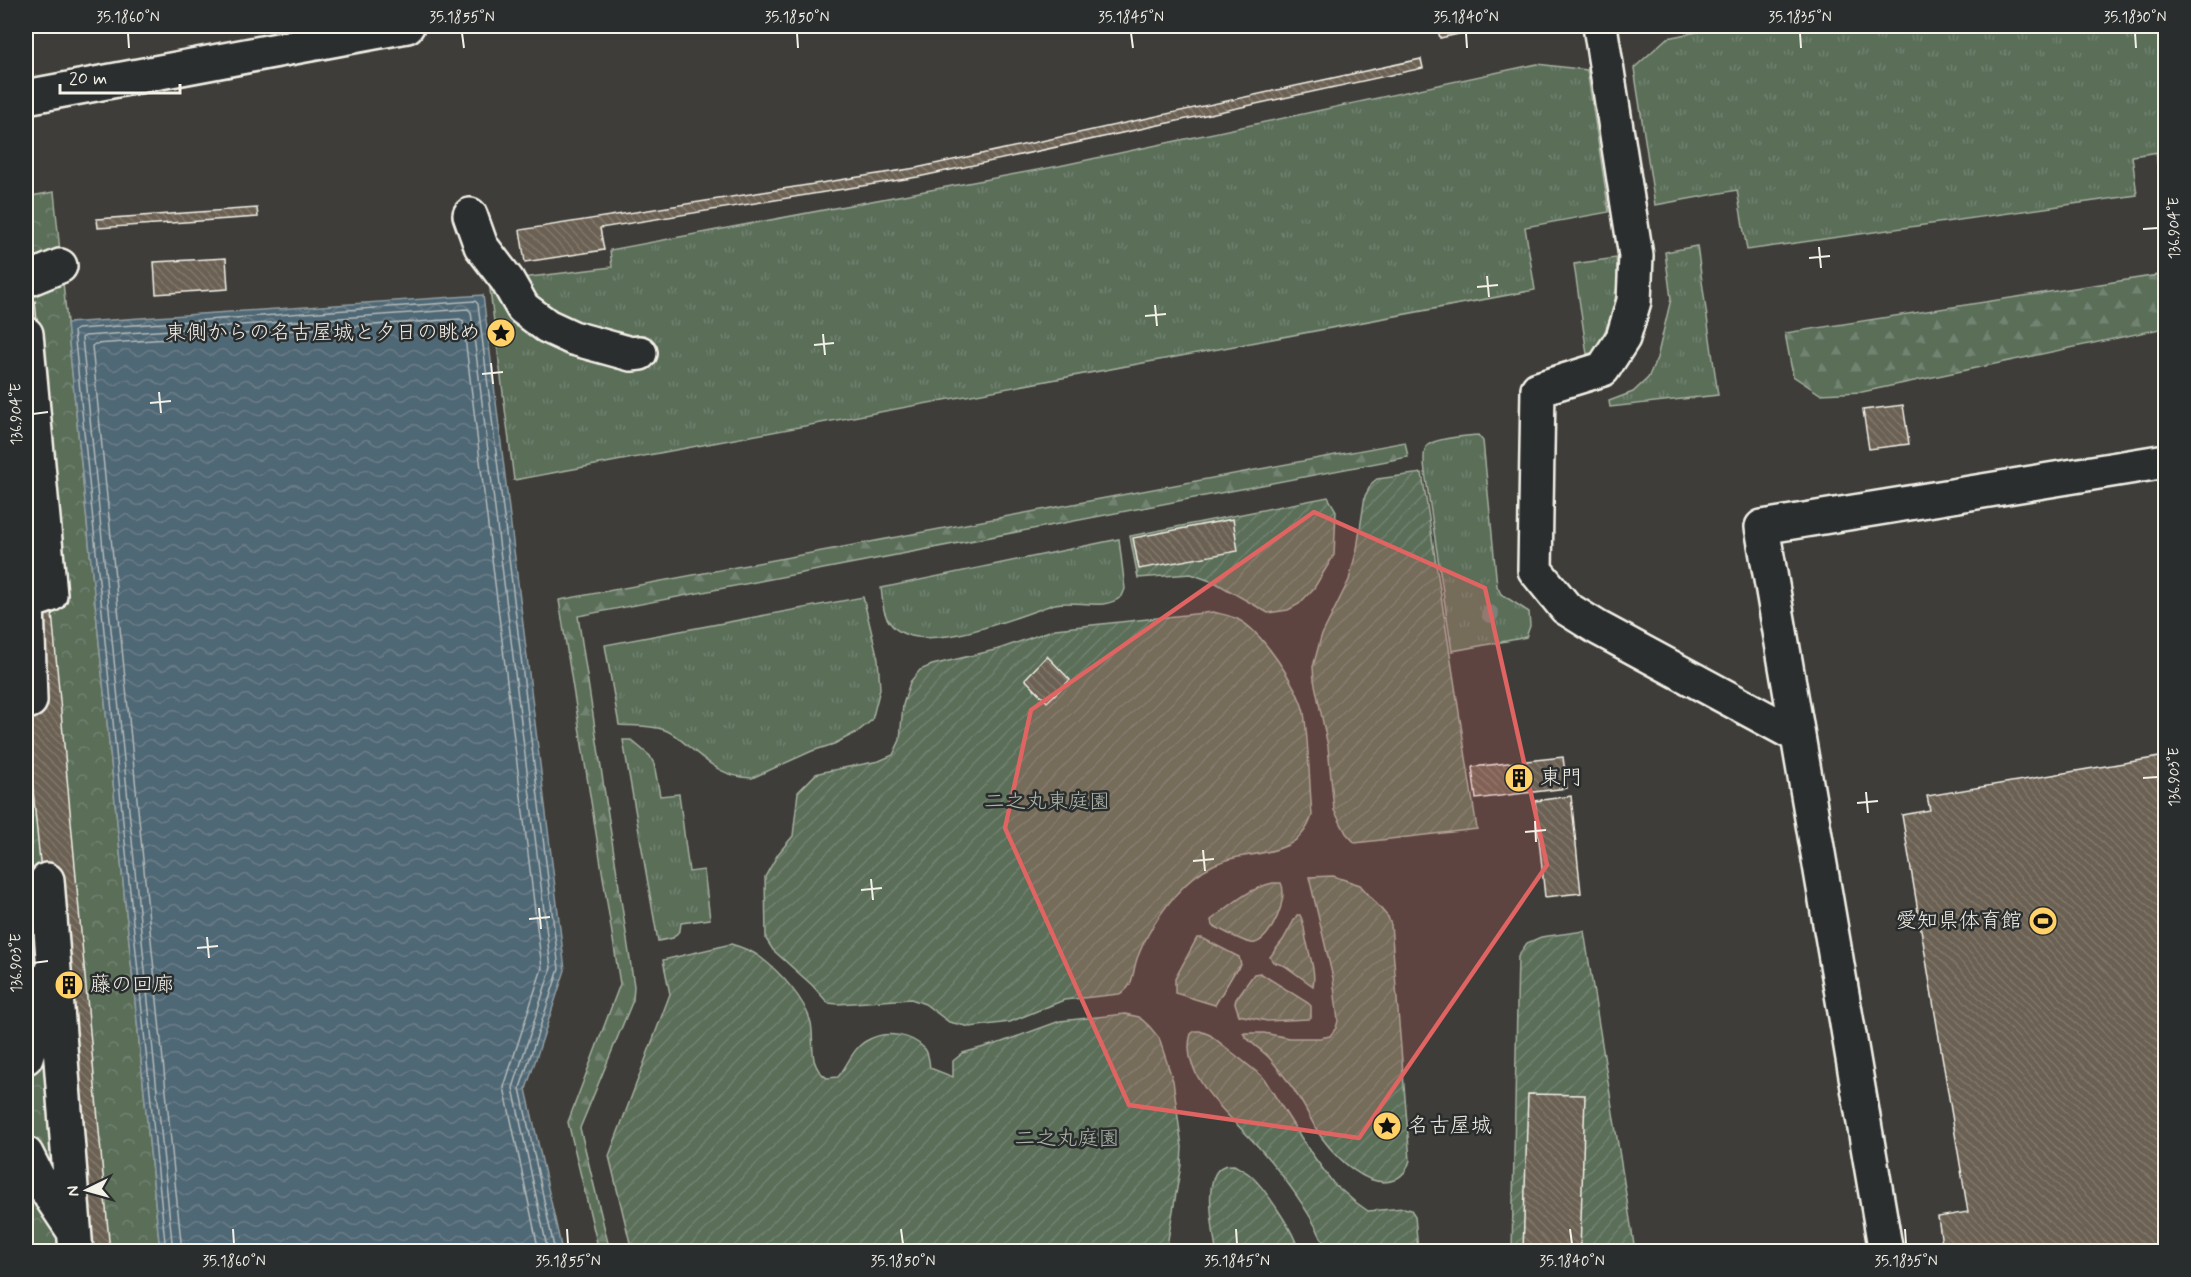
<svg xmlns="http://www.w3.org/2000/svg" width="2191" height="1277" font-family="Mynerve,'Klee One',sans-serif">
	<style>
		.grass { fill: url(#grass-tufts); stroke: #a7b0a0; stroke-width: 1.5 }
		.forest { fill: url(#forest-firs); stroke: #a7b0a0; stroke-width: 1.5 }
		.park { fill: url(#park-crowns); stroke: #a7b0a0; stroke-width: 1.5 }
		.garden { fill: url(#garden-furrows); stroke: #a7b0a0; stroke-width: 1.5 }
		.water { fill: url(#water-waves); stroke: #929ea2; stroke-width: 1.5 }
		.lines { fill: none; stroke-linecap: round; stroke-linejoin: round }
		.shore { stroke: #b2baba; stroke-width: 1.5 }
		.building { fill: url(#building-back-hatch); stroke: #f4f1e8; stroke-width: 1.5 }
		.minor-casing { stroke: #f4f1e8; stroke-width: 38 }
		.minor { stroke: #2a2d2e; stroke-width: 33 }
		.tree { fill: #7c8076 }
		.marked { fill: #df6462; fill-opacity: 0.2; stroke: #df6462; stroke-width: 4.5; stroke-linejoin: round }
		.ticks { fill: none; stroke: #f4f1e8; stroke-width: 2 }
		.labels { text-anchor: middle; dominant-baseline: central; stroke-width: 5; stroke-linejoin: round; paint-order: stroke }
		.poi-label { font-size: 21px; fill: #f4f1e8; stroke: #2a2d2e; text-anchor: start }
		.park-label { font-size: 21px; fill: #afb6a8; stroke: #2a2d2e }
		.neatline { fill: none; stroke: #f4f1e8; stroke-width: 2 }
		.ticks-label { font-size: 15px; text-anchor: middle; fill: #f4f1e8 }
	</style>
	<defs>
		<pattern id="grass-tufts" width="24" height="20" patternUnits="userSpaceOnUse" patternTransform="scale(1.5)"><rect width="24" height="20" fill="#5a6e59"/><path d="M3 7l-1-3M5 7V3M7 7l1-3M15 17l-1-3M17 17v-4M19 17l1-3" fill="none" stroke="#728371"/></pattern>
		<pattern id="forest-firs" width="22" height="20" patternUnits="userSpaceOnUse" patternTransform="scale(1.5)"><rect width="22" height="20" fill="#5a6e59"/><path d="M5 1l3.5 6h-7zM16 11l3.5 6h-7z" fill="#728371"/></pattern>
		<pattern id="park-crowns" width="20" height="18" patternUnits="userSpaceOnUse" patternTransform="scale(1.5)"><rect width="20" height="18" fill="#5a6e59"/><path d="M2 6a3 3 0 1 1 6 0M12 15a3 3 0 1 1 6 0" fill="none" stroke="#728371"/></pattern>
		<pattern id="garden-furrows" width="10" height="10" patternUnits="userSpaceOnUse" patternTransform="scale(1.5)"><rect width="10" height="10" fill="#5a6e59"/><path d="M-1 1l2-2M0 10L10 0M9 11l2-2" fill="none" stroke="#728371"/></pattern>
		<pattern id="water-waves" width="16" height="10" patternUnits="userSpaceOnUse" patternTransform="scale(1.5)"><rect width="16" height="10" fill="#506774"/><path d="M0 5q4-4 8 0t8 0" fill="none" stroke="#6a7d88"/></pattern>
		<pattern id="building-back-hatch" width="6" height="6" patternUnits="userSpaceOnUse" patternTransform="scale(1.5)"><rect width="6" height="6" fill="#6b6152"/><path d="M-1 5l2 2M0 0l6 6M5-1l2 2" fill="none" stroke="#81786b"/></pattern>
	</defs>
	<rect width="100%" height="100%" fill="#3e3d39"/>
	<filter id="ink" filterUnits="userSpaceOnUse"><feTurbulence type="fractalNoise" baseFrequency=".0167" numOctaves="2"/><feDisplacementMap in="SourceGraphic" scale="12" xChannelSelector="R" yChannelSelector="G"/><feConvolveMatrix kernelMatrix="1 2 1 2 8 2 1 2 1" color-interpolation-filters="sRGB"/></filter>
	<g filter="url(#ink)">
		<!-- grass -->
		<path class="grass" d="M1727 26H2165V151L2132 156 2137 195 1747 250 1737 190 1655 205 1634 68 1667 38Z
			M1537 64 1587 70 1609 212 1525 227 1535 290 514 480 489 282 612 267 610 250 1059 166Z
			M1697 246 1718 395 1610 407 1609 401 1633 392 1648 378 1657 358 1671 299 1665 252Z
			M1616 258C1621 291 1611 324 1594 352L1587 354 1574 264Z
			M1478 435 1483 441 1497 586 1501 594 1529 612 1530 626 1526 637 1517 639 1452 651 1425 472C1424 465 1423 454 1426 447 1432 438 1467 436 1478 435Z
			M1119 539 1125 589 1122 596C1104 612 1077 599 1055 604 1050 605 1044 608 1038 610 1005 621 916 658 890 623 882 613 883 600 881 588Z
			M863 597 878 659 880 689 872 720 857 732 834 744 812 751 752 778C723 777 710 764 688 746 681 740 673 733 665 730 650 725 634 726 619 725L605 645Z
			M623 740H631L650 756 654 764 660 796 679 794 689 872 704 870 710 919 681 923 680 930 673 938 658 941Z"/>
		<!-- forest -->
		<path class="forest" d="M2165 151H2166L2165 221 2156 153Z
			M2165 274V328L1862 392 1820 394 1793 376 1785 333Z
			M1405 442 1408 457 578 616 634 986 633 1000 580 1128 610 1251H599L568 1122 620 984 559 600Z"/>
		<!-- park -->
		<path class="park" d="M54 192 160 1251 26 1252V197Z"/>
		<!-- garden -->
		<path class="garden" d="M1422 473 1477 829 1355 843 1346 833 1334 810 1328 746 1314 680 1313 667 1321 637 1349 580 1357 549 1365 496 1372 483 1377 479Z
			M1328 497 1336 511 1334 555 1314 588 1299 604 1288 610 1268 613 1216 583 1191 574 1138 578 1130 536Z
			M1213 612C1220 614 1228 615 1235 618 1260 628 1299 687 1304 713 1309 746 1309 781 1312 815 1302 850 1269 852 1238 857 1222 860 1206 867 1193 878 1170 897 1149 928 1138 956 1132 970 1135 988 1119 994L1064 1000 1010 1022 970 1027 949 1022 925 1004 911 999 838 1004 828 1003 812 985 773 950 766 939 765 877 778 854 793 836 798 792 816 774 823 772 879 761 893 755 900 740 903 705 910 682 920 670 932 665 999 649 1055 629Z
			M1333 876 1360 885 1388 917 1391 925 1410 1160C1408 1169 1403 1176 1394 1180 1368 1190 1336 1157 1322 1138 1313 1126 1308 1111 1299 1098 1291 1085 1282 1073 1272 1061 1265 1051 1246 1041 1243 1033H1264L1289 1038H1320L1330 1036 1336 1028 1338 1021 1333 978 1309 877Z
			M1273 883H1281C1289 898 1271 939 1255 943 1247 945 1220 929 1212 925L1211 920C1231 905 1249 888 1273 883Z
			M1297 915H1300C1305 924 1304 934 1307 943 1310 958 1316 972 1313 986L1285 966 1273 962 1270 957 1283 940Z
			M1584 931 1635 1251 1512 1252 1518 956 1527 943 1541 937Z
			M1197 938H1202L1239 957 1241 965 1234 973 1215 1005 1175 993V979Z
			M731 944C741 947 751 950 760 957 780 972 805 999 811 1023 815 1044 807 1065 827 1078L838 1077C848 1065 853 1047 868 1040 885 1030 912 1034 925 1049 929 1054 929 1062 930 1068L953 1077V1061L963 1053 1002 1042 1060 1021 1125 1014 1139 1017 1149 1026 1159 1038 1173 1081 1182 1147 1181 1165 1166 1251H632L609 1156 670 994 663 960Z
			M1260 973 1308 1003 1311 1006V1017L1308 1019 1267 1021 1239 1015 1235 1003 1236 999 1254 974Z
			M1195 1031H1200L1210 1035 1263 1077 1309 1150 1333 1183 1354 1201 1368 1211 1404 1208 1411 1210 1415 1216 1418 1251H1327C1313 1216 1287 1180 1262 1151 1238 1122 1177 1077 1191 1034Z
			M1234 1165C1239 1168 1245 1171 1250 1175 1264 1187 1297 1235 1298 1251H1216C1214 1233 1201 1174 1224 1166 1227 1165 1230 1165 1234 1165Z"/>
		<!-- water -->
		<path class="water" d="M483 295 565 970 526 1089 562 1251H160L67 323Z"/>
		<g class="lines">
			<!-- shore -->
			<path class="shore" d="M166 1252 74 331 77 329 475 301 478 304 559 969 520 1088 555 1252
				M173 1252 82 338 85 336 468 309 471 312 551 968 513 1088 548 1252
				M182 1252 92 346 95 344 460 319 463 321 542 968 504 1087 539 1252"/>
		</g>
		<!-- building -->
		<path class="building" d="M1437 26H1467L1468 32 1440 38Z
			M1421 59 1423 68 918 177 600 228 604 250 525 262 520 230 916 168Z
			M257 208 258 217 98 228 97 219Z
			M226 258 228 289 156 294 154 262Z
			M35 301 38 334 26 335V302Z
			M32 392 110 1252H78L26 718V612L37 611Z
			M1903 405 1909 444 1869 449 1863 410Z
			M1233 519 1238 551 1139 569 1133 538Z
			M1047 656 1070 680 1047 702 1025 679Z
			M2166 756V1252H1975L1974 1246 1943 1251 1938 1217 1968 1212 1902 815 1930 810 1927 796Z
			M1563 757 1567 788 1476 799 1472 767Z
			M1571 796 1581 893 1545 897 1535 801Z
			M1528 1094 1585 1095 1580 1252H1523Z"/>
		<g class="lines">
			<!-- minor casing -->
			<g class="minor-casing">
				<path id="minor" d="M1600 26 1636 256 1634 301 1623 338 1603 369 1538 389 1535 570 1566 608 1598 628 1798 736 1886 1252
					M26 97 407 26
					M470 215 481 246 507 280 523 308 547 326 573 338 631 354 640 353
					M26 280 60 266
					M26 334 50 595 27 603 30 701
					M1798 736 1762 527 2166 461
					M47 880 76 1252
					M26 1057 36 1026 33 982
					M26 1154 37 1176 73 1230"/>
			</g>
			<!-- minor -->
			<use href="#minor" class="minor"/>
		</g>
		<!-- trees -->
		<circle class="tree" cx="1490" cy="614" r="9"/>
	</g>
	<!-- marked area -->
	<path class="marked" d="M1314 512 1485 588 1547 865 1359 1138 1129 1105 1005 828 1031 710Z"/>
	<!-- ticks -->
	<path class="ticks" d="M128 33 129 48M462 33 464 48M797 33 798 48M1131 33 1133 48M1466 33 1467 48M1800 33 1801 48M2135 33 2136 48M2143 229 2158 228M1819 247 1821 268M1809 258 1830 256M1487 276 1489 297M1477 287 1498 285M1155 305 1157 326M1145 316 1166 314M823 334 825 355M814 345 834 343M491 363 493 384M482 374 503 372M159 392 161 413M150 403 171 401M33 414 48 412M2143 778 2158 777M1866 792 1868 813M1857 803 1878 801M1535 821 1536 842M1525 832 1546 830M1203 850 1205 871M1193 861 1214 859M871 879 873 900M861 890 882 888M539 908 541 929M529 919 550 917M207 937 209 958M197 948 218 946M33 963 48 961M233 1229 234 1244M567 1229 568 1244M901 1229 903 1244M1236 1229 1237 1244M1570 1229 1572 1244M1905 1229 1906 1244"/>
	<!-- icons -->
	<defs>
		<g id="sight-disc" transform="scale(1.5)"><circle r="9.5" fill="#ffd166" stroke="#2a2d2e"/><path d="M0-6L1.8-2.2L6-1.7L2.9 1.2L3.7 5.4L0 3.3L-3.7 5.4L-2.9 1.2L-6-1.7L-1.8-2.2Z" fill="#111"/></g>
		<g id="building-disc" transform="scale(1.5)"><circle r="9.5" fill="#ffd166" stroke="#2a2d2e"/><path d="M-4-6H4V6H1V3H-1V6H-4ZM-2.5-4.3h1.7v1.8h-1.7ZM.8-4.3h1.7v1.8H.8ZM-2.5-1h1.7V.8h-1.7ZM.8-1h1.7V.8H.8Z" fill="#111"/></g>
		<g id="stadium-disc" transform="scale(1.5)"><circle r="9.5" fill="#ffd166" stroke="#2a2d2e"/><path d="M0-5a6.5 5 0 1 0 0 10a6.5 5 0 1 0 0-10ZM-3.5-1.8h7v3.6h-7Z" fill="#111"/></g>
	</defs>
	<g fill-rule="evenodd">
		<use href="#sight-disc" x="501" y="333"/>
		<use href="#building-disc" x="1519" y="778"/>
		<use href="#stadium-disc" x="2043" y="921"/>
		<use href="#building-disc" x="69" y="985"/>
		<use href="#sight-disc" x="1387" y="1126"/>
	</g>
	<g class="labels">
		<!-- poi labels -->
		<g class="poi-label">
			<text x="480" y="333" text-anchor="end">東側からの名古屋城と夕日の眺め</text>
			<text x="1540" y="778">東門</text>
			<text x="2022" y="921" text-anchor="end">愛知県体育館</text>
			<text x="90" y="985">藤の回廊</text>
			<text x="1408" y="1126">名古屋城</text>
		</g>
		<!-- park labels -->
		<g class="park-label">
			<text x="1047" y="802">二之丸東庭園</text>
			<text x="1067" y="1139">二之丸庭園</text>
		</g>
	</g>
	<!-- margin -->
	<rect width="2191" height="1277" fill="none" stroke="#2a2d2e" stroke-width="66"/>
	<!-- north arrow -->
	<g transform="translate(87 1190) rotate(265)" stroke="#2a2d2e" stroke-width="4.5" paint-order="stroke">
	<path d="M0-4.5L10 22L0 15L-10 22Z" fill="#f4f1e8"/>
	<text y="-9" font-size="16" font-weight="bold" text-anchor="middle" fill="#f4f1e8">N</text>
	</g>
	<!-- scale -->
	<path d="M60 84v9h120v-9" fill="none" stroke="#f4f1e8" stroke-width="3"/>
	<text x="69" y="84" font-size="18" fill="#f4f1e8" stroke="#2a2d2e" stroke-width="4.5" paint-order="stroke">20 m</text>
	<rect x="33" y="33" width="2125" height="1211" class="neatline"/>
	<g class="ticks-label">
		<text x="128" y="22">35.1860°N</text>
		<text x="462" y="22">35.1855°N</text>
		<text x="797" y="22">35.1850°N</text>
		<text x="1131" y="22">35.1845°N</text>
		<text x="1466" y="22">35.1840°N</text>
		<text x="1800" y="22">35.1835°N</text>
		<text x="2135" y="22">35.1830°N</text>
		<text transform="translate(2174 228) rotate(-90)" y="5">136.904°E</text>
		<text transform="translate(16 414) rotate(-90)" y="5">136.904°E</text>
		<text transform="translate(2174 777) rotate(-90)" y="5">136.903°E</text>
		<text transform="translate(16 963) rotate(-90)" y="5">136.903°E</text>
		<text x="234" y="1266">35.1860°N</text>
		<text x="568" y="1266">35.1855°N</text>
		<text x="903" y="1266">35.1850°N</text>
		<text x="1237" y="1266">35.1845°N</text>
		<text x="1572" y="1266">35.1840°N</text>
		<text x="1906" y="1266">35.1835°N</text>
	</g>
</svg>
